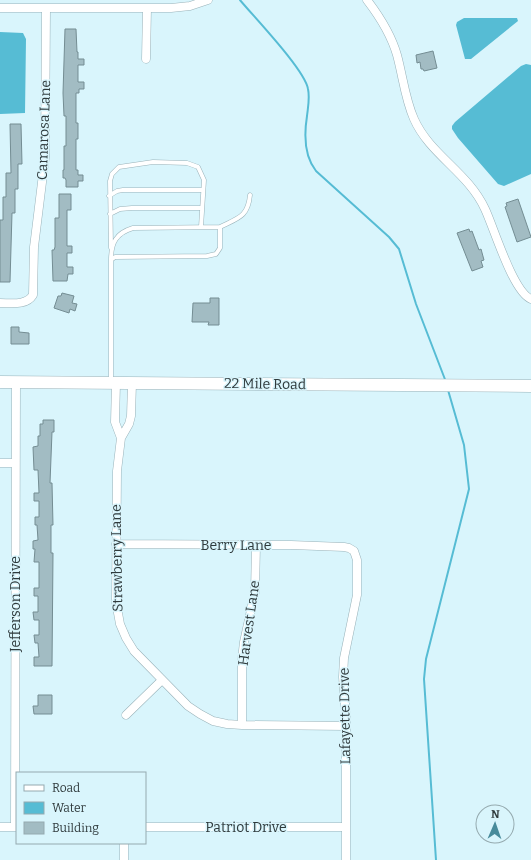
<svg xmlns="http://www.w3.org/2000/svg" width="531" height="860" font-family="Bitter,serif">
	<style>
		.water { fill: #56bcd4 }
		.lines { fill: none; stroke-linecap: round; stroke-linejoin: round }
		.stream { stroke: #56bcd4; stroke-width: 2 }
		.building { fill: #a2bcc3; stroke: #748d93 }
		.lane-casing { stroke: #99b2b9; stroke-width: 5 }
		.street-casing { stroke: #99b2b9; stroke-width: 9 }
		.secondary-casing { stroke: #99b2b9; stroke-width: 13 }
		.lane { stroke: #fff; stroke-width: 4 }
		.street { stroke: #fff; stroke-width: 8 }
		.secondary { stroke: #fff; stroke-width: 12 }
		.labels { text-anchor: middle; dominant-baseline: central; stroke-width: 3; stroke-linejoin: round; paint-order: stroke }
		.street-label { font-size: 14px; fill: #2f3a3c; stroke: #d9f5fc }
	</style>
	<rect width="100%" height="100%" fill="#d9f5fc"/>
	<!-- water -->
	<path class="water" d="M464 18H517L518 21 471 59H465L456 25 457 22Z
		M0 32 23 33 26 39 25 113 0 114Z
		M526 64 531 65V174L504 186 498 184 458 138 452 129V126L455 122 521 66Z"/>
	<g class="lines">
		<!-- stream -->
		<path class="stream" d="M240 0C254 17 305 70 308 89 310 98 308 107 307 116 304 135 304 156 316 171L389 237 399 249 416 304 446 382
			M436 860 424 679 426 659 469 489 464 445 448 390"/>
	</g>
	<!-- building -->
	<path class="building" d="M65 29H76L77 52H78V59H84V65H78V82H84V89H79V93H76V123H78V139H76V170H78V175H83V181H78V187H66V180L65 178H63V170H64V146H66V116H64L63 93Z
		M433 51 437 68 424 71 423 69H421L420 62 417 63 416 55Z
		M10 124H21L22 164H18V189H15V213H12L10 282H0V220H3V197H6V173H11Z
		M59 194H71V210H67V246H72V253H67V267H73V274H68L67 281H53L52 250H54L55 247V218H59Z
		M518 199 531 237 517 242 505 207 507 206 506 203Z
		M469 229 470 232 472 231 479 250 481 249 484 260 481 261 483 267 472 271 457 233Z
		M62 293 74 296 72 303 77 304 75 311 70 309 69 313 54 308 58 296H61Z
		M210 298H219V325H208L209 322H192L193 303H210Z
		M11 327H19V332L29 333V344H11Z
		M43 420H54V432H52L50 483H52L53 525H51V553H53L52 666H34V657H39L38 643H35L34 635H39V620H34L33 612H38V596H34V588H39V562H34L35 549H33V541L38 540 37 525H35V517H39V501H34V493H39L38 470H34L33 447 38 446V436H40V424H43Z
		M38 695H52V714H34L33 706H38Z"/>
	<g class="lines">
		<!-- lane casing -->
		<g class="lane-casing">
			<path id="lane" d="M109 196 117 191 123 190H203
				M110 214 120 209 132 208H202
				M111 248 110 181 112 174 119 167 153 162 187 163 198 167 204 180 201 227
				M111 260C111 243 116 233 133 228L220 227
				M111 381V260L115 257 207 256 216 254 220 248V227C238 218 248 217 250 195"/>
		</g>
		<!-- street casing -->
		<g class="street-casing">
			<path id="street" d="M367 0C380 17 391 34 397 55 403 77 405 99 414 119 430 155 468 172 485 209 494 228 513 292 531 299
				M0 8H171L190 6 208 0
				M146 59 147 8
				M0 303C11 303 26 306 33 295L34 247 45 158 46 8
				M116 383 115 422 121 438
				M132 383 131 416 129 424 121 438 117 471 116 602 120 624 126 638 134 651 188 706 200 714 213 721 227 724 242 725 346 726
				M0 463H15
				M116 544 291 545 344 547 349 548 354 551 357 560V595L344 658 343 677 346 717V860
				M126 715 162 680
				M242 725V659L244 642 255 592 256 545
				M0 827H17
				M15 827 16 382
				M145 827H346
				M124 860V843"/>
		</g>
		<!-- secondary casing -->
		<g class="secondary-casing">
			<path id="secondary" d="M0 382 531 386"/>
		</g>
		<!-- lane -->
		<use href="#lane" class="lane"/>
		<!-- street -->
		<use href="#street" class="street"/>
		<!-- secondary -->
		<use href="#secondary" class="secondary"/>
	</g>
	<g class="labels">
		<!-- street labels -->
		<g class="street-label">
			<text transform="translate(44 130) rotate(-88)">Camarosa Lane</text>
			<text transform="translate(265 384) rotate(1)">22 Mile Road</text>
			<text x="236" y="545">Berry Lane</text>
			<text transform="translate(117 558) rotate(-91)">Strawberry Lane</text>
			<text transform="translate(15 604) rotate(-90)">Jefferson Drive</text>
			<text transform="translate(249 623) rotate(-82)">Harvest Lane</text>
			<text transform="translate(345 716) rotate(-91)">Lafayette Drive</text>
			<text x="246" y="827">Patriot Drive</text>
		</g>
	</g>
	<!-- legend -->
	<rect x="16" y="772" width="130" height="72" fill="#d9f5fc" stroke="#95aaaf"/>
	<rect x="24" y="785" width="20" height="6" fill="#ffffff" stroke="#95aaaf"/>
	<text x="52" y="792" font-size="12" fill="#2f3a3c">Road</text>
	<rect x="24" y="802" width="20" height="12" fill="#56bcd4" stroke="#95aaaf"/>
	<text x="52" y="812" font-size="12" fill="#2f3a3c">Water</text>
	<rect x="24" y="822" width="20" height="12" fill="#a2bcc3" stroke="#95aaaf"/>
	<text x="52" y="832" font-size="12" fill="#2f3a3c">Building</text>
	<!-- north arrow -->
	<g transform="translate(495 824) rotate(2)"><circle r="19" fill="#d9f5fc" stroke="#95aaaf"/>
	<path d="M0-3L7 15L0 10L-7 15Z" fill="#488b9b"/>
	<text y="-6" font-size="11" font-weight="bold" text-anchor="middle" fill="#2f3a3c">N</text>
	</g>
</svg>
